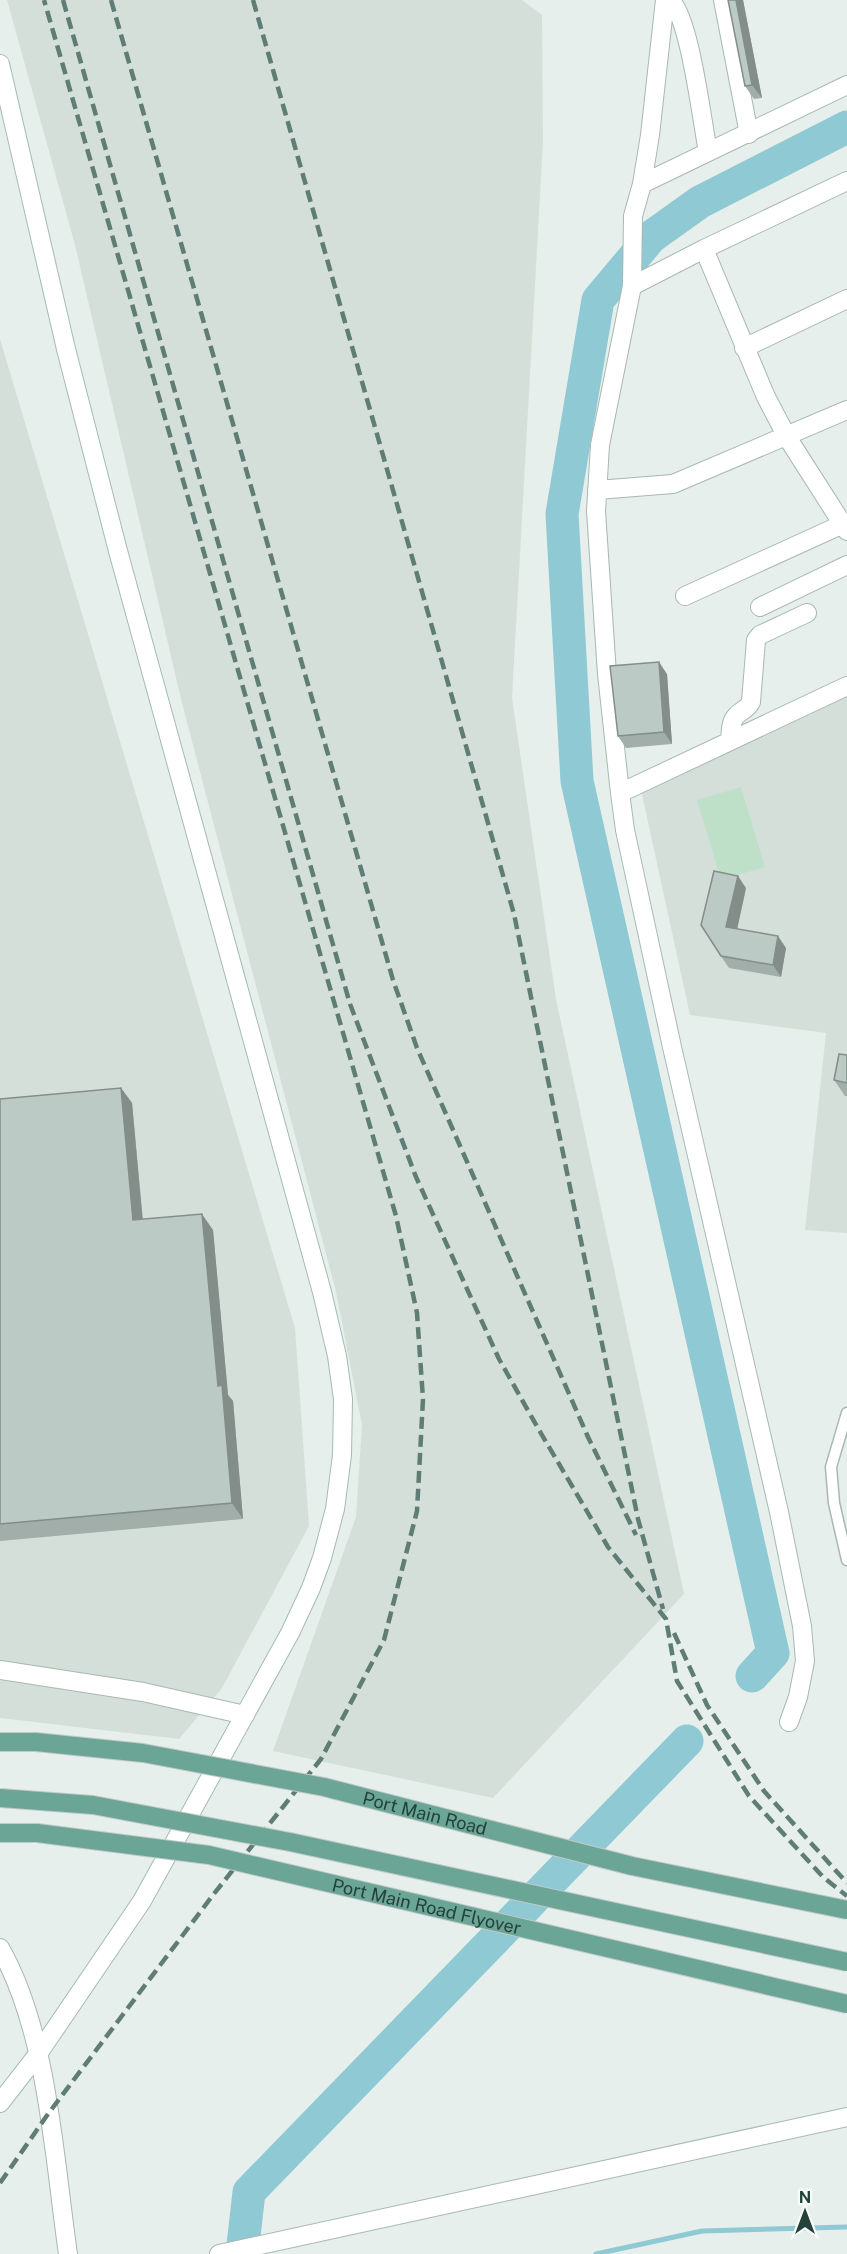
<svg xmlns="http://www.w3.org/2000/svg" width="847" height="2254" font-family="'Public Sans',sans-serif">
	<style>
		.built { fill: #d4dfda }
		.green { fill: #bfe0c8 }
		.lines { fill: none; stroke-linecap: round; stroke-linejoin: round }
		.stream { stroke: #8ec9d4; stroke-width: 5 }
		.river { stroke: #8ec9d4; stroke-width: 33 }
		.lane-casing { stroke: #a8b8b2; stroke-width: 13 }
		.street-casing { stroke: #a8b8b2; stroke-width: 20 }
		.secondary-casing { stroke: #a4bbb3; stroke-width: 20 }
		.lane { stroke: #fff; stroke-width: 10 }
		.street { stroke: #fff; stroke-width: 18 }
		.secondary { stroke: #fff; stroke-width: 18 }
		.rail { stroke: #5f7d75; stroke-width: 4.5; stroke-dasharray: 12 6; stroke-linecap: butt }
		.primary-bridge-casing { stroke: #c2cac8; stroke-width: 20; stroke-linecap: butt }
		.primary-bridge { stroke: #6aa596; stroke-width: 18 }
		.wall { fill: #a1aea9 }
		.shaded-wall { fill: #838d89 }
		.building { fill: #bbcac4; stroke: #838d89; stroke-width: 1.5 }
		.labels { text-anchor: middle; dominant-baseline: central; stroke-width: 5; stroke-linejoin: round; paint-order: stroke }
		.street-label { font-size: 18px; fill: #24423a; stroke: #f7fbf9 }
	</style>
	<rect width="100%" height="100%" fill="#e6efeb"/>
	<!-- built -->
	<path class="built" d="M7 0H522L542 15 543 141 512 698 556 999 684 1594 493 1798 273 1751 356 1517 362 1425 336 1292 181 699 75 245Z
		M0 339 295 1328 309 1526 222 1688 179 1739 0 1718Z
		M847 694V1233L805 1230 826 1033 690 1015 641 790Z"/>
	<!-- green -->
	<path class="green" d="M741 787 765 867 721 880 697 800Z"/>
	<g class="lines">
		<!-- stream -->
		<path class="stream" d="M596 2254 702 2231 847 2227"/>
		<!-- river -->
		<path class="river" d="M752 1676 773 1653 577 781 562 514 598 300 651 237 700 202 847 127
			M242 2254 249 2192 687 1741"/>
		<!-- lane casing -->
		<g class="lane-casing">
			<path id="lane" d="M847 1413 831 1467 834 1503 847 1560"/>
		</g>
		<!-- street casing -->
		<g class="street-casing">
			<path id="street" d="M665 0 650 135 642 184 633 216 632 286 704 249 766 397 787 437 847 531
				M670 0C690 17 702 122 708 152
				M723 0 749 134
				M642 184 847 85
				M704 249 847 181
				M632 286 600 445 596 511 607 674 620 793 625 830 672 1047 779 1512 802 1626 805 1661 798 1697 789 1722
				M744 348 847 299
				M597 490 673 484 847 410
				M685 596 843 524
				M760 607 847 565
				M730 741C731 733 730 722 736 716 741 710 747 710 751 702L756 640 760 635 807 613
				M620 793 847 686
				M0 1670 143 1692 245 1715
				M0 1948C48 2032 54 2158 68 2254
				M219 2254 847 2117"/>
		</g>
		<!-- secondary casing -->
		<g class="secondary-casing">
			<path id="secondary" d="M0 64 66 349 118 551 322 1292 337 1356 343 1399 342 1455 335 1509 322 1558 311 1588 290 1633 142 1901 38 2054 0 2103"/>
		</g>
		<!-- lane -->
		<use href="#lane" class="lane"/>
		<!-- street -->
		<use href="#street" class="street"/>
		<!-- secondary -->
		<use href="#secondary" class="secondary"/>
		<!-- rail -->
		<path class="rail" d="M63 0 350 1004 416 1177 499 1359 539 1430 608 1547 666 1619 677 1681 749 1796 823 1877 847 1896
			M111 0 393 980 417 1048 588 1437 636 1535
			M253 0 514 914 638 1519 663 1609
			M674 1633 707 1705 764 1791 847 1883
			M0 2183 48 2114 213 1895 321 1759 384 1640 417 1511 423 1399 417 1313 396 1216 44 0"/>
		<!-- primary-bridge casing -->
		<g class="primary-bridge-casing">
			<g id="primary-bridge">
				<path id="s1" d="M0 1742H36L143 1753 324 1787 632 1866 847 1910"/>
				<path d="M0 1798 93 1805 290 1842 847 1962"/>
				<path id="s2" d="M0 1833H37L209 1855 847 2004"/>
			</g>
		</g>
		<!-- primary-bridge -->
		<use href="#primary-bridge" class="primary-bridge"/>
	</g>
	<!-- wall -->
	<path class="wall" d="M728 0H743L762 98 754 99 745 86Z
		M667 674 672 744 626 748 618 736Z
		M746 888 737 929 786 948 781 977 729 968 721 956Z
		M847 1055V1096H845L834 1080Z
		M121 1088 132 1103 143 1220 213 1230 228 1395 233 1401 243 1519 0 1541V1099Z"/>
	<!-- shaded-wall -->
	<path class="shaded-wall" d="M736 0H743L762 98 752 85Z
		M659 662 667 674 672 744 664 732Z
		M738 876 746 888 735 939 726 927Z
		M778 936 786 948 781 977 773 965Z
		M121 1088 132 1103 144 1236 133 1220Z
		M202 1214 213 1230 228 1395 233 1401 243 1519 232 1503 218 1386Z"/>
	<!-- building -->
	<path class="building" d="M728 0H736L752 85 745 86Z
		M659 662 664 732 618 736 610 666Z
		M714 871 738 876 726 927 778 936 773 965 721 956 701 925Z
		M839 1054 847 1055V1083L834 1080Z
		M121 1088 133 1220 202 1214 218 1386 222 1385 232 1503 0 1524V1099Z"/>
	<g class="labels">
		<!-- street labels -->
		<g class="street-label">
			<text stroke="none"><textPath href="#s1" startOffset="432">Port Main Road</textPath></text>
			<text stroke="none"><textPath href="#s2" startOffset="434">Port Main Road Flyover</textPath></text>
		</g>
	</g>
	<!-- north arrow -->
	<g transform="translate(805 2212)" stroke="#f7fbf9" stroke-width="4.5" paint-order="stroke">
	<path d="M0-4.5L10 22L0 15L-10 22Z" fill="#24423a"/>
	<text y="-9" font-size="16" font-weight="bold" text-anchor="middle" fill="#24423a">N</text>
	</g>
</svg>
